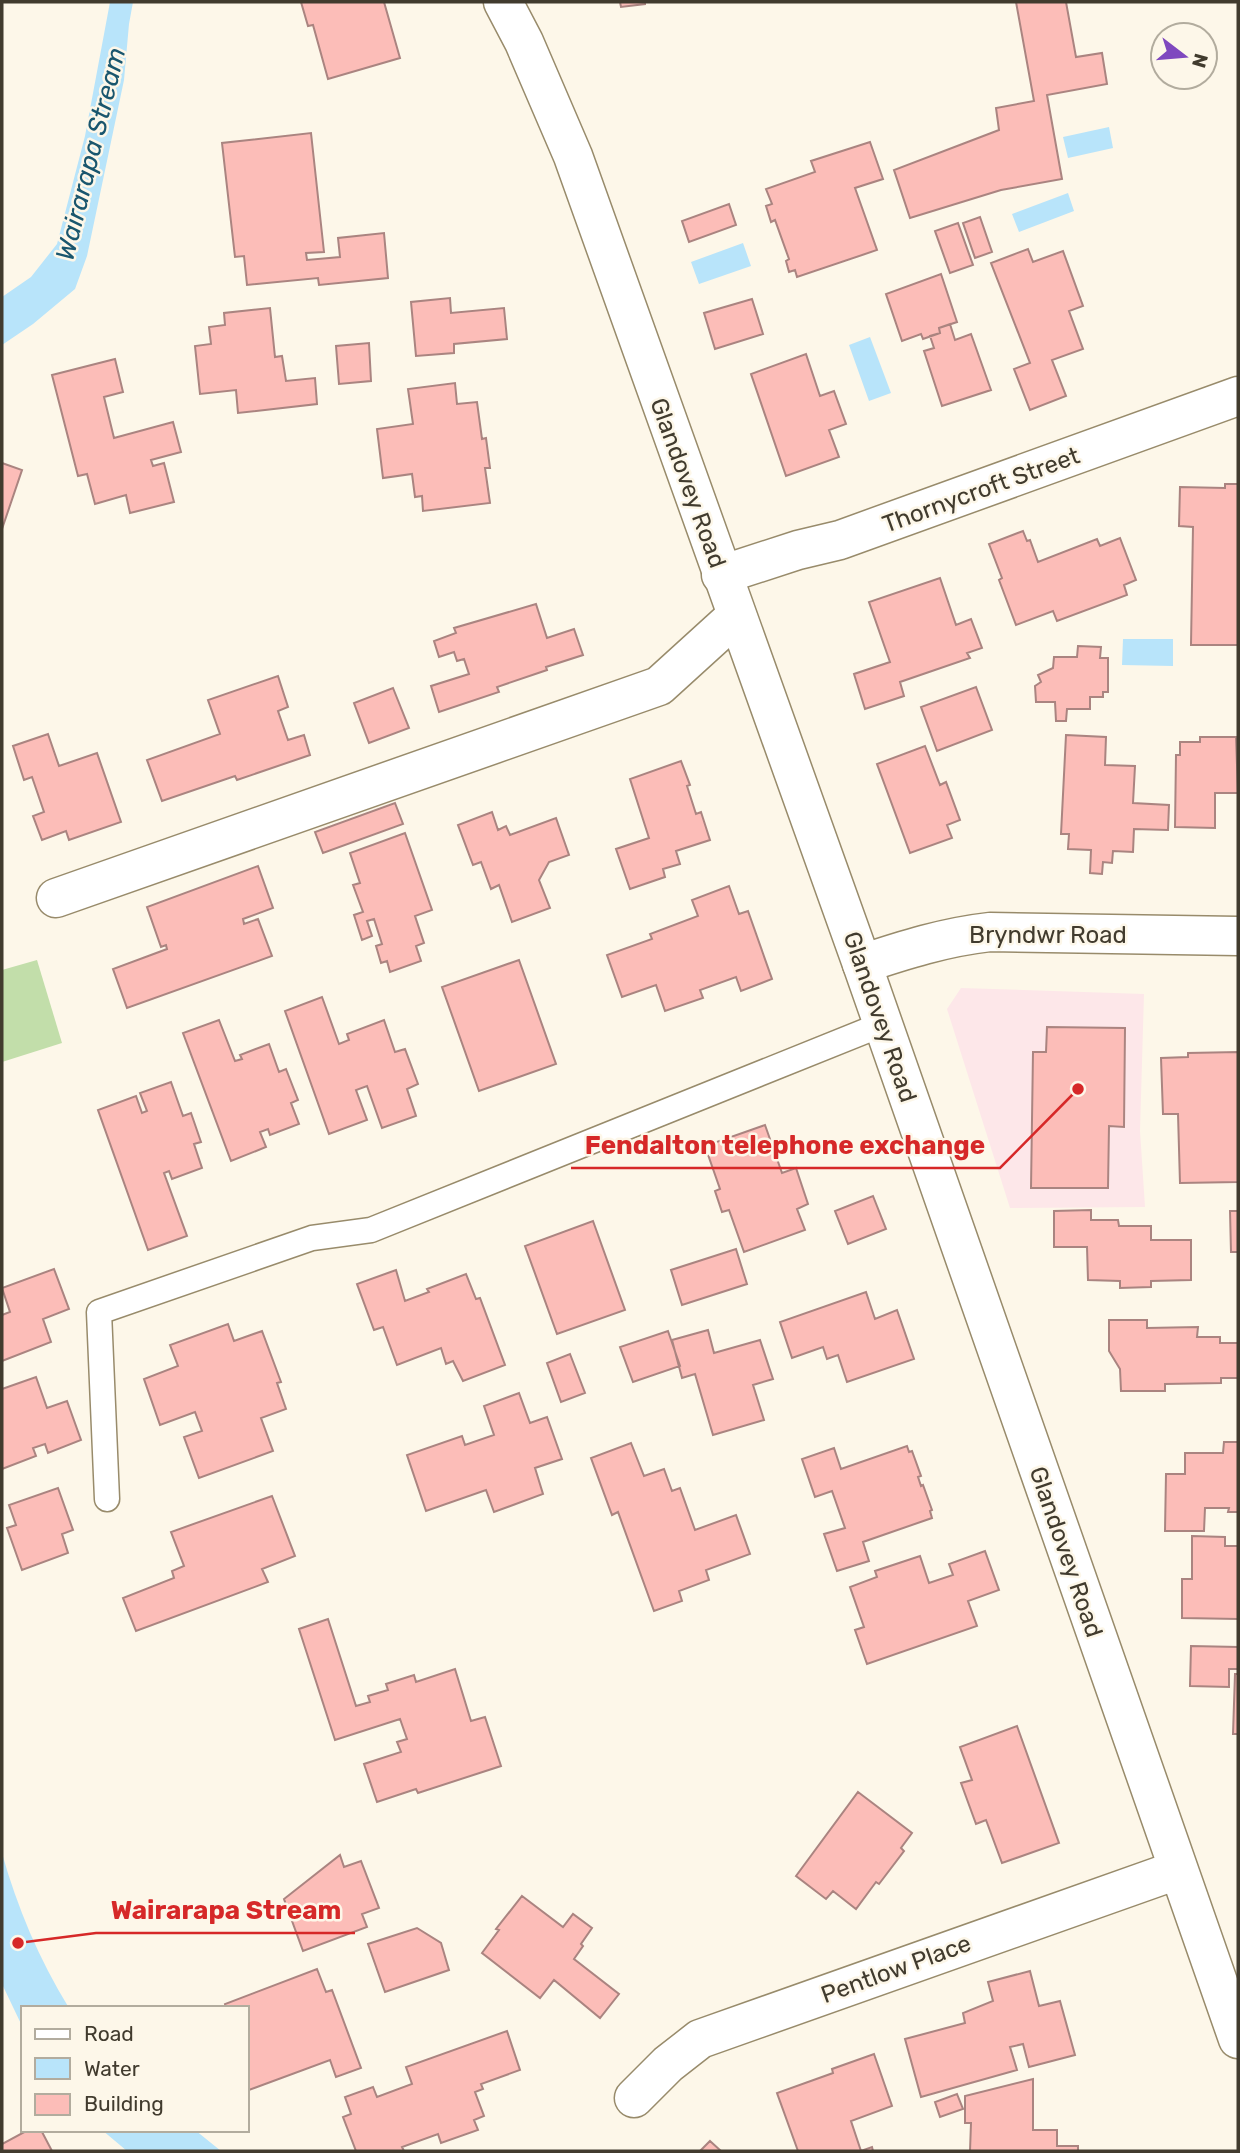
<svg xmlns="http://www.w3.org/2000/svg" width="1240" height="2153" font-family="Rubik,sans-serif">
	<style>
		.industrial { fill: #fde7e9 }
		.green { fill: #c2deaa }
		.water { fill: #b8e4fa }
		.building { fill: #fcbdb8; stroke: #aa8480; stroke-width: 2 }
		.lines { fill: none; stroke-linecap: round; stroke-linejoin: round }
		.lane-casing { stroke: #988b6b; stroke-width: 27 }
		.street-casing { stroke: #988b6b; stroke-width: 41 }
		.secondary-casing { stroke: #988b6b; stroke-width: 41 }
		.lane { stroke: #fff; stroke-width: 24 }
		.street { stroke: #fff; stroke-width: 38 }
		.secondary { stroke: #fff; stroke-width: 38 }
		.labels { text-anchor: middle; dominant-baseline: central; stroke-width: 5; stroke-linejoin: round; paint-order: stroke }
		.street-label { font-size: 24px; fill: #413b2e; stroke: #fdf7e9 }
		.water-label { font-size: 26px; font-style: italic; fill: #19566e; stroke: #fdf7e9 }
		.leader { fill: none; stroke: #d62828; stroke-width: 2.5 }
		.callout-dot { fill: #d62828; stroke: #fdf7e9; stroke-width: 2.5 }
		.callout-label { font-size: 26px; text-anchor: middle; font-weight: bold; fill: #d62828; stroke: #fdf7e9; stroke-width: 5; stroke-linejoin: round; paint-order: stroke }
	</style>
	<rect width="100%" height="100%" fill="#fdf7e9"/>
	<!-- industrial -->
	<path class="industrial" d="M961 988 1144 994 1140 1131 1145 1207 1010 1208 947 1009Z"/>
	<!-- green -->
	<path class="green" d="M37 960 62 1043 2 1062V970Z"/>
	<!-- water -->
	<path class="water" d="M110 2H133L129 24 124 80 87 256 75 289 33 324 2 345V297L31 277 57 244 85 136Z
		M1109 127 1113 148 1068 158 1063 137Z
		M1068 193 1074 211 1019 232 1012 214Z
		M743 243 751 266 699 284 691 262Z
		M870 337 891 393 869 401 849 345Z
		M1123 639H1173V666L1122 665Z
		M2 1853C17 1907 39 1959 69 2008H23V2028L2 1984Z
		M102 2130H195L221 2151H127Z"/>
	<!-- building -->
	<path class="building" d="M301 2H384L400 58 328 79 313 25 308 26Z
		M620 2H645V4L621 7Z
		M1016 2H1066L1076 57 1102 53 1107 84 1047 95 1062 179 1001 190 910 218 894 170 999 130 996 108 1034 101Z
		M311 133 324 252 306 253 307 260 340 257 338 238 384 233 388 278 319 285 318 278 247 285 244 256 235 257 222 143Z
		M870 142 883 179 855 188 877 250 797 277 795 270 789 272 786 261 789 259 775 220 771 222 766 206 772 204 766 189 815 172 811 161Z
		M729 204 736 225 689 242 682 221Z
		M980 217 992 252 975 258 963 223Z
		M958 223 973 265 950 273 935 231Z
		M1028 249 1033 262 1063 251 1083 306 1069 311 1083 349 1052 360 1066 396 1030 410 1014 369 1030 363 991 263Z
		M941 274 957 322 939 328 940 333 923 339 921 334 902 341 886 294Z
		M450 298 451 313 504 308 507 339 454 344V353L416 356 411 302Z
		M752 299 763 334 715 349 704 313Z
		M270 308 275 357 282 356 286 381 315 378 317 404 238 413 236 390 200 394 195 346 211 344 209 327 225 325 224 313Z
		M950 324 955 340 971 334 991 390 942 406 924 351 934 348 930 336 940 333 939 328Z
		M369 343 371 381 339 384 336 346Z
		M806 354 820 396 834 391 846 424 829 430 839 457 786 476 751 374Z
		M115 359 123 392 104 397 114 438 173 422 181 452 151 460 153 466 164 463 174 502 130 513 126 495 95 504 87 474 78 476 52 375Z
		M455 383 457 404 477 402 482 439 486 438 490 468H485L490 503 423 511 422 496 415 497 412 474 383 478 377 429 413 424 408 389Z
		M2 463 22 470 2 529Z
		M1225 484H1238V645H1191L1193 527 1179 526 1180 487 1225 488Z
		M1023 531 1027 541 1030 540 1038 562 1097 539 1100 546 1120 538 1136 580 1124 585 1127 595 1057 621 1053 611 1016 625 999 580 1002 578 989 544Z
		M940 578 956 625 971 619 982 648 967 653 970 658 900 682 904 696 865 709 854 674 890 662 869 602Z
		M536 604 547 638 574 629 583 655 546 667 547 670 497 687 499 692 439 712 431 686 469 674 464 659 457 661 454 652 439 657 434 641 456 633 454 628Z
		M1078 646 1101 647 1100 658H1108V692H1103V697H1090V709H1067L1066 721H1056L1055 702H1036L1035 686 1041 682 1038 675 1053 668 1054 657H1077Z
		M278 676 288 707 278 711 288 740 304 735 310 755 237 780 235 776 162 801 147 760 220 734 208 700Z
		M976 687 992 730 937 751 921 707Z
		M393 688 409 728 369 743 354 703Z
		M48 734 59 766 97 753 121 822 69 840 66 831 42 840 33 816 44 812 32 777 24 780 13 746Z
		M1066 735 1106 737 1105 765 1135 766 1133 803 1169 805 1168 830 1134 829 1133 852 1113 851 1112 863 1103 862 1102 874 1090 873 1091 850 1068 849 1069 834H1061Z
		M1200 737H1236L1238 793H1215V828L1175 827 1176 755H1180V742H1200Z
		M925 746 940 785 946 782 960 820 947 825 952 838 910 853 877 764Z
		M681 761 690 785 687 786 696 814 701 812 710 840 676 851 680 864 663 869 665 877 630 889 616 849 649 838 630 779Z
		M395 803 403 824 323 853 315 832Z
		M492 812 498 830 506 826 510 835 556 818 569 855 549 862 539 880 550 908 512 922 499 885 491 889 481 862 473 865 458 825Z
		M405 833 432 910 415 916 424 943 416 946 421 961 390 972 387 961 381 963 376 946 382 944 374 919 367 921 372 936 362 940 354 915 363 912 353 885 360 883 350 853Z
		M258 866 273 908 243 919 244 924 258 919 272 956 127 1008 113 969 167 949 166 945 161 947 147 907Z
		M729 886 739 914 748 911 772 979 741 991 736 977 700 990 703 998 665 1011 656 985 622 997 607 955 652 939 650 934 698 916 692 900Z
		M519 960 556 1064 479 1091 442 987Z
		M322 997 339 1044 349 1040 347 1034 384 1020 395 1052 405 1049 418 1084 407 1089 416 1116 382 1128 367 1086 356 1090 367 1120 329 1134 285 1011Z
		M219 1020 235 1061 242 1059 240 1055 269 1044 279 1072 286 1069 298 1100 291 1103 299 1124 270 1135 268 1129 260 1132 266 1147 231 1161 183 1033Z
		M1047 1027 1125 1028 1124 1127 1109 1126 1108 1188H1031L1033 1052H1046Z
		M1238 1052V1182L1180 1183 1178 1114H1163L1161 1058 1188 1057V1053Z
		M171 1082 183 1116 191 1113 201 1142 194 1144 202 1168 172 1179 169 1171 164 1173 187 1236 148 1250 98 1110 136 1096 142 1113 147 1111 140 1093Z
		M765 1125 782 1173 796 1168 808 1204 797 1209 805 1230 744 1252 729 1210 722 1212 715 1191 720 1189 705 1146Z
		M873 1196 886 1229 848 1244 835 1211Z
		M1091 1210V1220H1118L1119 1226H1151V1240H1191V1280L1151 1281V1287L1120 1288V1281L1088 1280 1087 1247H1054V1211Z
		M1230 1211H1238V1252H1231Z
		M593 1221 625 1310 557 1334 525 1246Z
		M736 1249 747 1284 682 1305 671 1270Z
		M54 1269 69 1309 43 1319 51 1342 2 1361V1315L10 1312 2 1288Z
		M396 1270 405 1301 429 1292 427 1289 466 1274 476 1299 480 1298 505 1365 463 1381 453 1361 446 1364 441 1348 397 1365 383 1327 374 1330 357 1284Z
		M866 1292 875 1319 897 1310 914 1359 847 1382 838 1355 827 1359 823 1347 792 1358 780 1322Z
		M1109 1320H1147V1328L1198 1327 1197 1337H1220V1343H1238V1378H1221V1383L1165 1384V1391H1121L1120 1369 1109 1351Z
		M228 1324 234 1341 262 1331 281 1382 277 1383 286 1409 261 1418 273 1451 199 1478 184 1437 202 1431 195 1412 160 1425 144 1379 178 1366 170 1345Z
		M708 1330 714 1353 760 1340 773 1379 753 1385 764 1420 713 1435 695 1374 682 1378 672 1340Z
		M668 1331 680 1366 633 1382 620 1347Z
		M570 1354 585 1393 561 1402 547 1363Z
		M36 1377 47 1408 67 1401 81 1440 48 1453 45 1444 33 1448 36 1456 2 1469V1389Z
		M519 1393 530 1423 547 1417 562 1459 535 1468 543 1494 494 1512 486 1490 426 1511 407 1455 462 1436 465 1445 494 1435 484 1406Z
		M1224 1442H1238V1512H1228L1229 1508H1205L1204 1531H1165L1166 1474H1185V1453H1223Z
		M631 1443 644 1476 664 1469 672 1491 680 1488 695 1530 736 1515 750 1554 706 1570 709 1580 679 1591 682 1601 654 1611 618 1512 612 1515 591 1458Z
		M907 1446 909 1452 912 1451 921 1476 918 1477 921 1486 923 1485 932 1510 930 1511 932 1518 863 1542 869 1561 837 1571 824 1534 845 1528 832 1491 815 1497 802 1459 834 1448 841 1469Z
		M58 1488 73 1530 62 1534 68 1553 22 1570 7 1528 16 1525 9 1505Z
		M272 1496 295 1556 262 1569 268 1582 136 1631 123 1598 174 1578 172 1571 184 1566 171 1532Z
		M1192 1536 1225 1537V1546H1238V1619L1182 1618V1579H1192Z
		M985 1551 999 1590 968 1601 977 1626 867 1664 855 1630 864 1627 850 1587 877 1577 875 1571 920 1556 929 1583 953 1575 949 1564Z
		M328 1619 356 1706 370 1702 368 1696 388 1690 386 1684 414 1675 416 1682 455 1669 471 1721 485 1717 501 1766 418 1793 416 1789 377 1802 364 1764 401 1752 397 1742 407 1739 400 1719 335 1740 299 1629Z
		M1191 1646 1238 1647V1669H1229V1687L1190 1686Z
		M1235 1674H1238V1734H1233Z
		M1017 1726 1059 1843 1002 1863 986 1820 976 1824 961 1783 972 1780 960 1747Z
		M858 1792 912 1833 901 1848 904 1851 879 1884 876 1882 856 1909 833 1891 826 1899 796 1876Z
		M340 1855 344 1867 361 1861 379 1908 362 1914 367 1927 303 1951 284 1899Z
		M522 1896 563 1927 573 1914 592 1928 581 1944 583 1946 574 1959 619 1994 600 2018 554 1980 540 1998 482 1953 499 1930 496 1929Z
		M417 1928 441 1943 449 1970 385 1992 368 1944Z
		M317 1969 326 1992 332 1990 361 2068 336 2077 330 2060 249 2090 247 2083V2008H226L225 2004Z
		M1030 1971 1039 2006 1060 2001 1075 2055 1029 2067 1023 2044 1010 2047 1017 2070 921 2097 905 2039 965 2023 963 2013 993 2001 988 1982Z
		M507 2031 520 2070 481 2084 483 2089 475 2092 484 2116 474 2120 478 2130 441 2143 438 2134 402 2147 404 2151H356L343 2117 351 2114 345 2097 373 2087 377 2097 412 2084 406 2067Z
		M874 2054 892 2106 851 2121 861 2151 872 2147 873 2151H798L777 2093 833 2073 832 2069Z
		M1033 2079V2130H1057V2146H1078V2151H970L971 2123H965V2096Z
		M957 2094 963 2109 940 2117 935 2102Z
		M28 2130H41L52 2151H2V2144Z
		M710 2141 721 2151H700Z"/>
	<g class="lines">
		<!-- lane casing -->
		<g class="lane-casing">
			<path id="lane" d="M107 1499 99 1312 312 1238 371 1230 883 1024"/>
		</g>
		<!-- street casing -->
		<g class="street-casing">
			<path id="street" d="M721 575 798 550 840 540 1238 396
				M56 898 659 686 736 616
				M862 964C904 950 945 937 990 932L1238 936
				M634 2098 668 2064 700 2039 1177 1870"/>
		</g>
		<!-- secondary casing -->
		<g class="secondary-casing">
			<path id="secondary" d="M503 2 524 42 573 156 862 964 1238 2039"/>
		</g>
		<!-- lane -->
		<use href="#lane" class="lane"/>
		<!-- street -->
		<use href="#street" class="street"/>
		<!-- secondary -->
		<use href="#secondary" class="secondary"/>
	</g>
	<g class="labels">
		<!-- street labels -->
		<g class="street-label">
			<text transform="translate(688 483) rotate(70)">Glandovey Road</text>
			<text transform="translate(981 490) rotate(-20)">Thornycroft Street</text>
			<text x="1048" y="935">Bryndwr Road</text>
			<text transform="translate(880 1017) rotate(71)">Glandovey Road</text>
			<text transform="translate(1066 1552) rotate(71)">Glandovey Road</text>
			<text transform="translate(896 1969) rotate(-20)">Pentlow Place</text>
		</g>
		<!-- water labels -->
		<g class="water-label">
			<text transform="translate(91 154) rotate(-76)">Wairarapa Stream</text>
		</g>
	</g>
	<!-- callouts -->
	<path class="leader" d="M1078 1089L1000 1168H571M18 1943L96 1933H355"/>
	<g class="callout-dot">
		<circle cx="1078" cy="1089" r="7"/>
		<circle cx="18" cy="1943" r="7"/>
	</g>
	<g class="callout-label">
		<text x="785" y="1154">Fendalton telephone exchange</text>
		<text x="226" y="1919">Wairarapa Stream</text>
	</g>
	<!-- border -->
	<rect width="1240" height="2153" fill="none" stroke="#413b2e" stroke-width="7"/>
	<!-- legend -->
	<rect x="21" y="2006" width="228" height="126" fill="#fdf7e9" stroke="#b2ac9e" stroke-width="2"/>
	<rect x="35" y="2029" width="35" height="10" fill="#ffffff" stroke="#b2ac9e" stroke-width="2"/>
	<text x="84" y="2041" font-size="21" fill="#413b2e">Road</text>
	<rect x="35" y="2058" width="35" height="21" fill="#b8e4fa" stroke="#b2ac9e" stroke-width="2"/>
	<text x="84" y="2076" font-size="21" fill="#413b2e">Water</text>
	<rect x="35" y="2094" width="35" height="21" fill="#fcbdb8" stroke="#b2ac9e" stroke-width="2"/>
	<text x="84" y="2111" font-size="21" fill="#413b2e">Building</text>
	<!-- north arrow -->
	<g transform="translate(1184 56) rotate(106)"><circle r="33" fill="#fdf7e9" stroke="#b2ac9e" stroke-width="2"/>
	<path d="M0-5L12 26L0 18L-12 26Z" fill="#7f48bf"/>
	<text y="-10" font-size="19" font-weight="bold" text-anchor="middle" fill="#413b2e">N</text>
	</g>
</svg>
